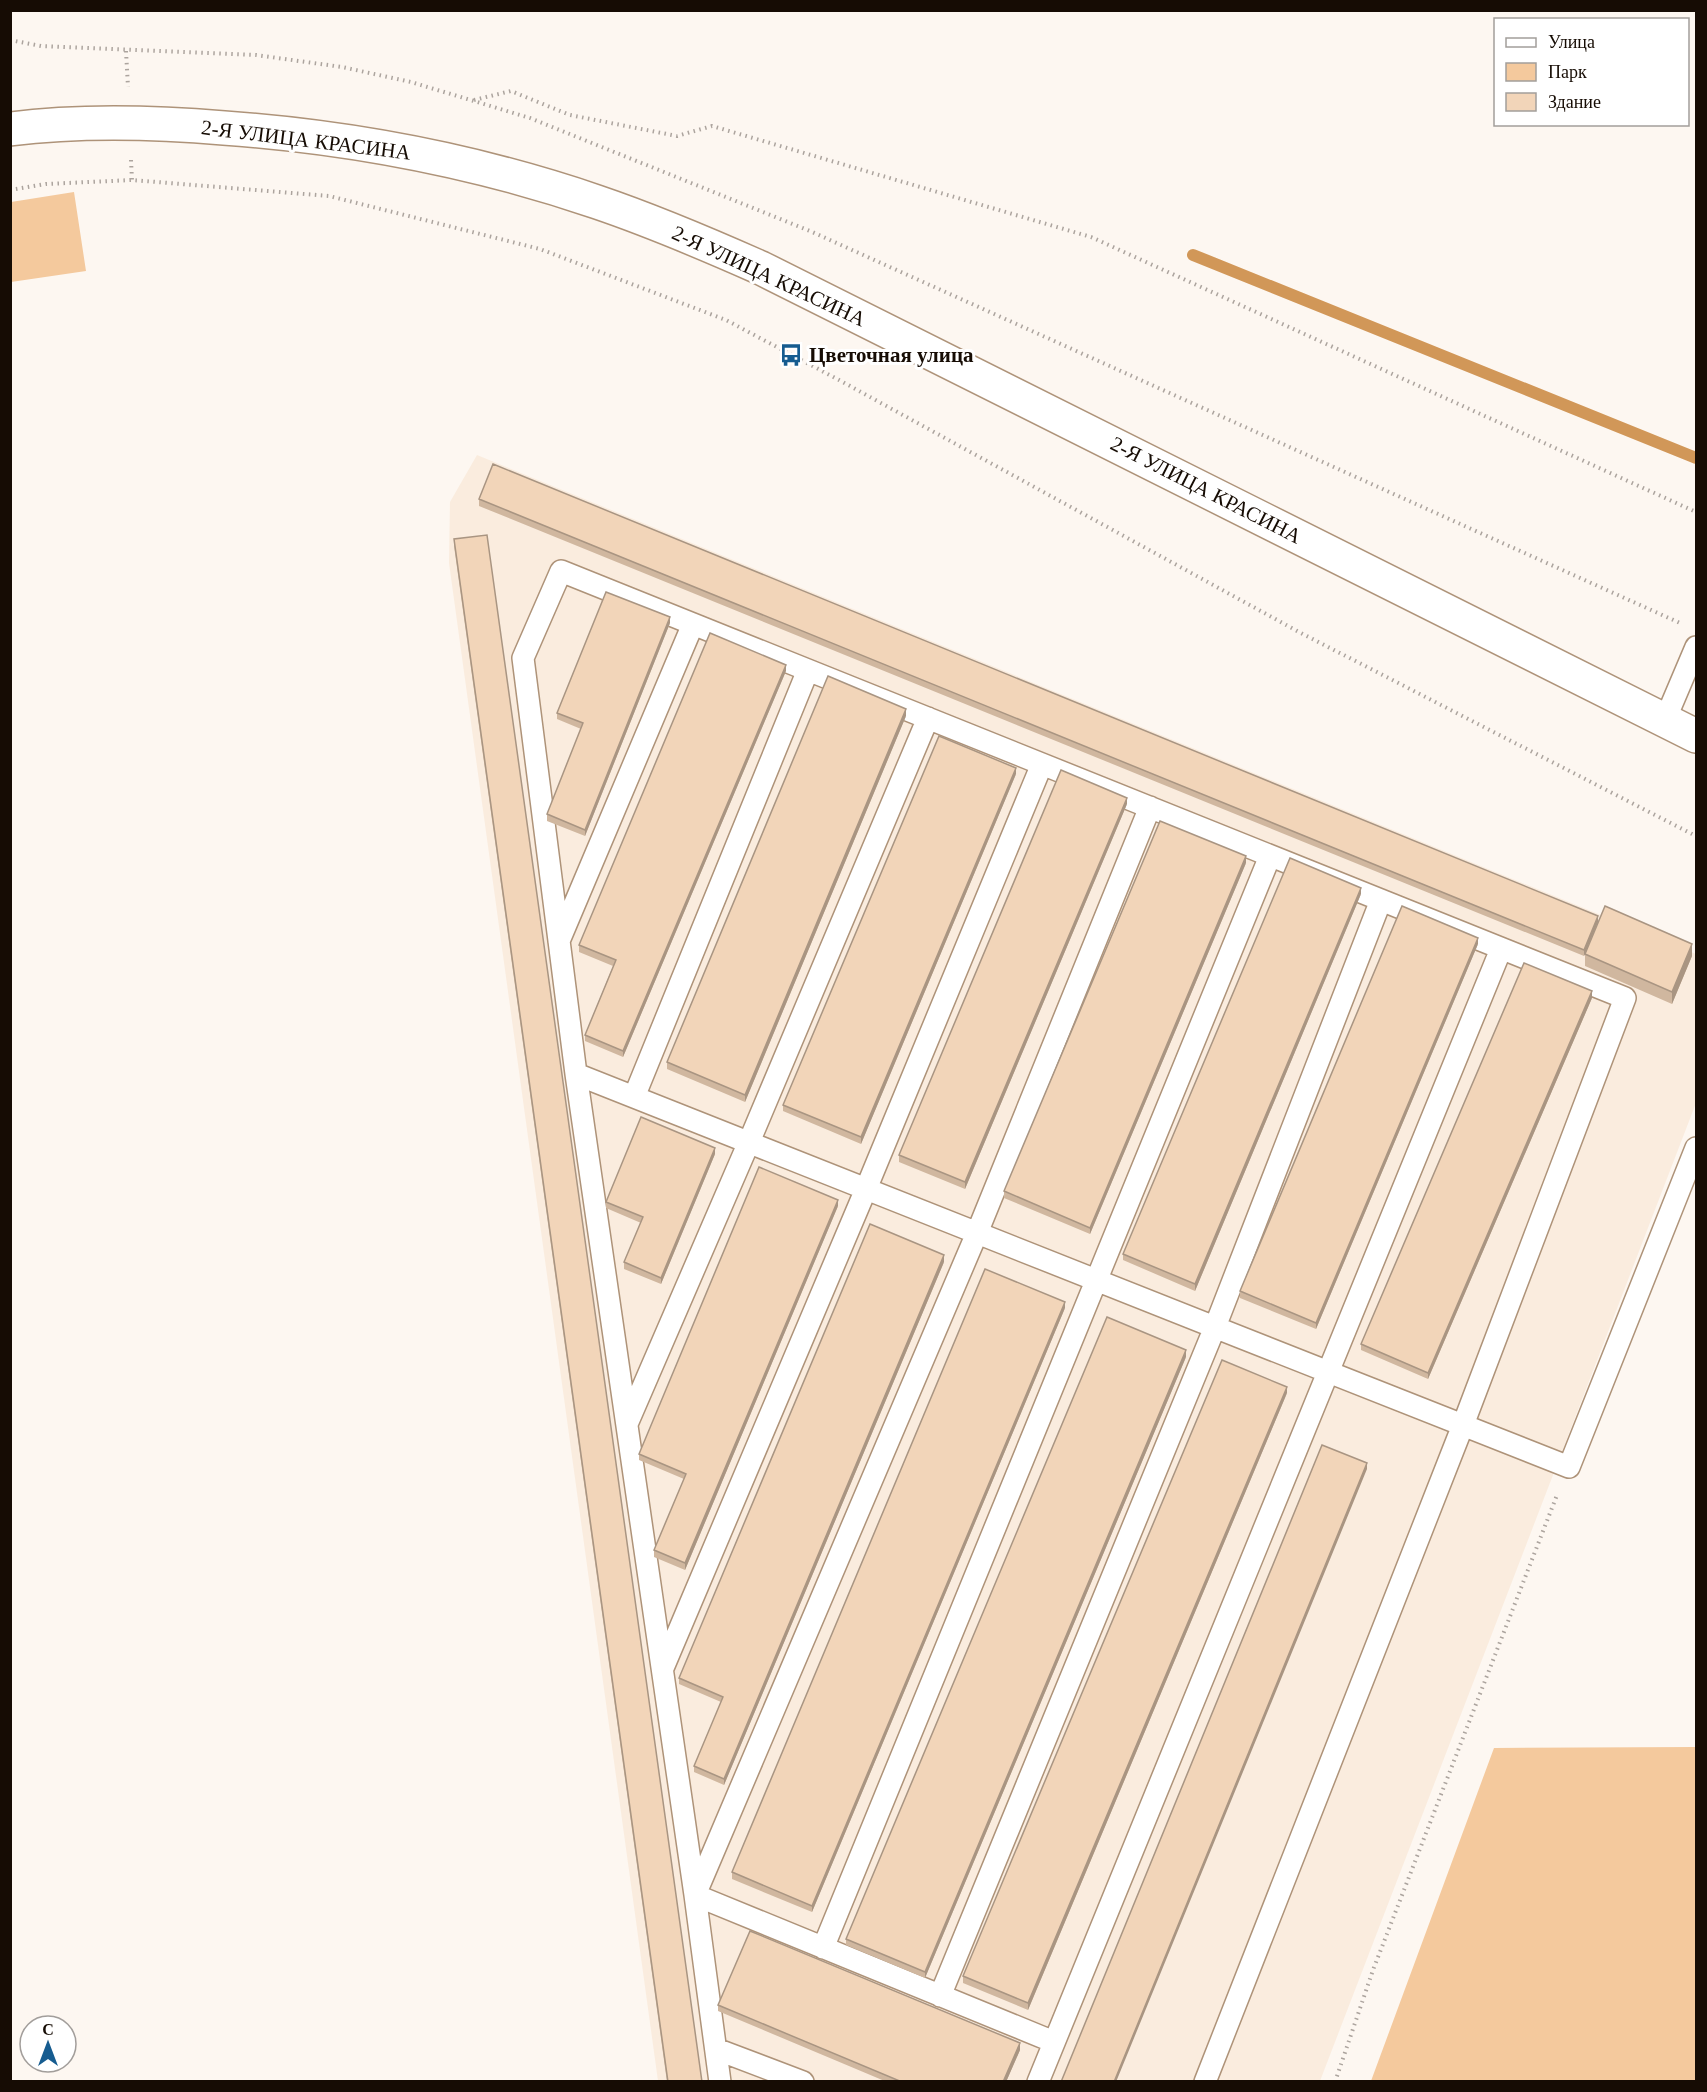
<svg xmlns="http://www.w3.org/2000/svg" width="1707" height="2092" font-family="Georgia,serif">
	<style>
		.built { fill: #faecde }
		.green { fill: #f4c99d }
		.lines { fill: none; stroke-linecap: round; stroke-linejoin: round }
		.stream { stroke: #d19758; stroke-width: 12 }
		.service-casing { stroke: #ae9379; stroke-width: 24 }
		.secondary-casing { stroke: #ae9379; stroke-width: 36 }
		.path { stroke: #aca49e; stroke-width: 4; stroke-dasharray: 1.5 4.5; stroke-linecap: butt }
		.service { stroke: #fff; stroke-width: 21 }
		.secondary { stroke: #fff; stroke-width: 33 }
		.wall { fill: #d0b79f }
		.shaded-wall { fill: #a99582 }
		.building { fill: #f2d5b9; stroke: #a99582; stroke-width: 1.5 }
		.labels { text-anchor: middle; dominant-baseline: central; stroke-width: 6; stroke-linejoin: round; paint-order: stroke }
		.street-label { font-size: 21px; fill: #160c04; stroke: #fff }
		.poi-label { font-size: 21px; font-weight: bold; fill: #160c04; stroke: #fff; text-anchor: start }
	</style>
	<rect width="100%" height="100%" fill="#fdf7f1"/>
	<!-- built -->
	<path class="built" d="M477 455 1696 954V1103L1320 2081H658L449 563 450 502Z"/>
	<!-- green -->
	<path class="green" d="M74 192 86 271 11 282V202Z
		M1696 1747V2081H1371L1494 1748Z"/>
	<g class="lines">
		<!-- stream -->
		<path class="stream" d="M1193 255 1696 458"/>
		<!-- service casing -->
		<g class="service-casing">
			<path id="service" d="M1665 720 1696 647
				M559 941 693 624
				M576 1074 695 1895 1054 2042
				M634 1097 808 670
				M627 1424 749 1142 928 718
				M663 1668 866 1189 1042 764
				M823 1948 1270 856
				M940 1996 1215 1327 1381 900
				M716 2049 803 2082
				M720 2082 695 1895 977 1233 1150 807
				M1038 2082 1501 949
				M1205 2082 1463 1425 1625 998 561 571 523 658 576 1074C906 1206 1238 1336 1569 1467L1696 1148"/>
		</g>
		<!-- secondary casing -->
		<g class="secondary-casing">
			<path id="secondary" d="M10 129C81 120 153 122 224 128 350 137 477 161 597 202 653 221 707 244 761 268L1696 736"/>
		</g>
		<!-- path -->
		<path class="path" d="M10 40 41 46 256 55 342 67 411 82 530 118 810 231 1680 623
			M126 51 128 87
			M474 100 511 91 570 115 677 136 712 126 1091 237 1696 512
			M131 160 132 180
			M10 190 46 184 132 180 329 196 540 249 726 320 839 380 1299 632 1696 836
			M1335 2082 1373 1970 1557 1495"/>
		<!-- service -->
		<use href="#service" class="service"/>
		<!-- secondary -->
		<use href="#secondary" class="secondary"/>
	</g>
	<!-- wall -->
	<path class="wall" d="M479 499 1598 922 1586 951 1692 956 1672 1004 1585 966V954L1584 956 479 506Z
		M454 539 702 2082H667L454 546Z
		M670 623 585 836 547 821V814L581 729 557 719V713Z
		M786 671 623 1057 585 1041V1035L613 966 579 952V945Z
		M906 716 745 1102 667 1069V1062Z
		M1016 774 861 1144 783 1111V1105Z
		M1127 804 965 1189 899 1162V1155Z
		M1246 863 1090 1234 1004 1198V1191Z
		M1361 894 1195 1291 1123 1260V1254Z
		M1478 944 1316 1329 1240 1298V1291Z
		M1592 998 1428 1379 1361 1350V1344Z
		M715 1154 661 1284 624 1269V1262L641 1223 606 1208V1202Z
		M838 1206 685 1570 654 1557V1550L684 1479 639 1460V1454Z
		M944 1262 724 1785 694 1772V1766L721 1702 679 1684V1678Z
		M1065 1308 812 1912 732 1879V1872Z
		M1186 1357 925 1978 846 1945V1939Z
		M1287 1393 1028 2010 963 1983V1976Z
		M718 2005 1020 2050 1006 2082H887L718 2011Z"/>
	<!-- shaded-wall -->
	<path class="shaded-wall" d="M670 617V623L585 836V830Z
		M786 665V671L623 1057V1051Z
		M906 709V716L745 1102V1095Z
		M1016 768V774L861 1144V1137Z
		M1127 798V804L965 1189V1182Z
		M1246 856V863L1090 1234V1228Z
		M1361 888V894L1195 1291V1284Z
		M1598 916V922L1584 956V950Z
		M1478 938V944L1316 1329V1323Z
		M1692 944V956L1672 1004V992Z
		M1592 991V998L1428 1379V1373Z
		M715 1148V1154L661 1284V1278Z
		M838 1200V1206L685 1570V1563Z
		M944 1255V1262L724 1785V1779Z
		M1065 1302V1308L812 1912V1906Z
		M1186 1350V1357L925 1978V1972Z
		M1287 1387V1393L1028 2010V2003Z
		M1367 1463V1469L1116 2082H1114Z
		M1020 2043V2050L1006 2082H1003Z"/>
	<!-- building -->
	<path class="building" d="M493 464 1598 916 1584 950 479 499Z
		M487 535 702 2082H668L454 539Z
		M606 592 670 617 585 830 547 814 583 723 557 713Z
		M710 633 786 665 623 1051 585 1035 616 960 579 945Z
		M828 676 906 709 745 1095 667 1062Z
		M939 736 1016 768 861 1137 783 1105Z
		M1061 770 1127 798 965 1182 899 1155Z
		M1160 821 1246 856 1090 1228 1004 1191Z
		M1290 858 1361 888 1195 1284 1123 1254Z
		M1402 906 1478 938 1316 1323 1240 1291Z
		M1605 906 1692 944 1672 992 1585 954Z
		M1524 963 1592 991 1428 1373 1361 1344Z
		M641 1117 715 1148 661 1278 624 1262 643 1217 606 1202Z
		M759 1167 838 1200 685 1563 654 1550 686 1474 639 1454Z
		M870 1224 944 1255 724 1779 694 1766 723 1697 679 1678Z
		M985 1269 1065 1302 812 1906 732 1872Z
		M1107 1317 1186 1350 925 1972 846 1939Z
		M1222 1360 1287 1387 1028 2003 963 1976Z
		M1322 1445 1367 1463 1114 2082H1061Z
		M750 1931 1020 2043 1003 2082H902L718 2005Z"/>
	<!-- icons -->
	<defs>
		<g id="bus-bare" transform="scale(1.8)"><path d="M-5-6H5V4H4V6H2V4H-2V6H-4V4H-5ZM-3.5-4V0h7V-4ZM-3.5 1.2v1.5H-2V1.2ZM2 1.2v1.5H3.5V1.2Z" fill="#165c90" stroke="#fff" stroke-width="2.5" paint-order="stroke"/></g>
	</defs>
	<g fill-rule="evenodd">
		<use href="#bus-bare" x="791" y="355"/>
	</g>
	<g class="labels">
		<!-- street labels -->
		<g class="street-label">
			<text transform="translate(306 140) rotate(7)">2-Я УЛИЦА КРАСИНА</text>
			<text transform="translate(769 276) rotate(25)">2-Я УЛИЦА КРАСИНА</text>
			<text transform="translate(1206 490) rotate(27)">2-Я УЛИЦА КРАСИНА</text>
		</g>
		<!-- poi labels -->
		<g class="poi-label">
			<text x="809" y="355">Цветочная улица</text>
		</g>
	</g>
	<!-- border -->
	<rect width="1707" height="2092" fill="none" stroke="#160c04" stroke-width="24"/>
	<!-- legend -->
	<rect x="1494" y="18" width="195" height="108" fill="#ffffff" stroke="#a29e9b" stroke-width="1.5"/>
	<rect x="1506" y="38" width="30" height="9" fill="#ffffff" stroke="#a29e9b" stroke-width="1.5"/>
	<text x="1548" y="48" font-size="18" fill="#160c04">Улица</text>
	<rect x="1506" y="63" width="30" height="18" fill="#f4c99d" stroke="#a29e9b" stroke-width="1.5"/>
	<text x="1548" y="78" font-size="18" fill="#160c04">Парк</text>
	<rect x="1506" y="93" width="30" height="18" fill="#f2d5b9" stroke="#a29e9b" stroke-width="1.5"/>
	<text x="1548" y="108" font-size="18" fill="#160c04">Здание</text>
	<!-- north arrow -->
	<g transform="translate(48 2044)"><circle r="28" fill="#ffffff" stroke="#a29e9b" stroke-width="1.5"/>
	<path d="M0-4.5L10 22L0 15L-10 22Z" fill="#165c90"/>
	<text y="-9" font-size="16" font-weight="bold" text-anchor="middle" fill="#160c04">С</text>
	</g>
</svg>
